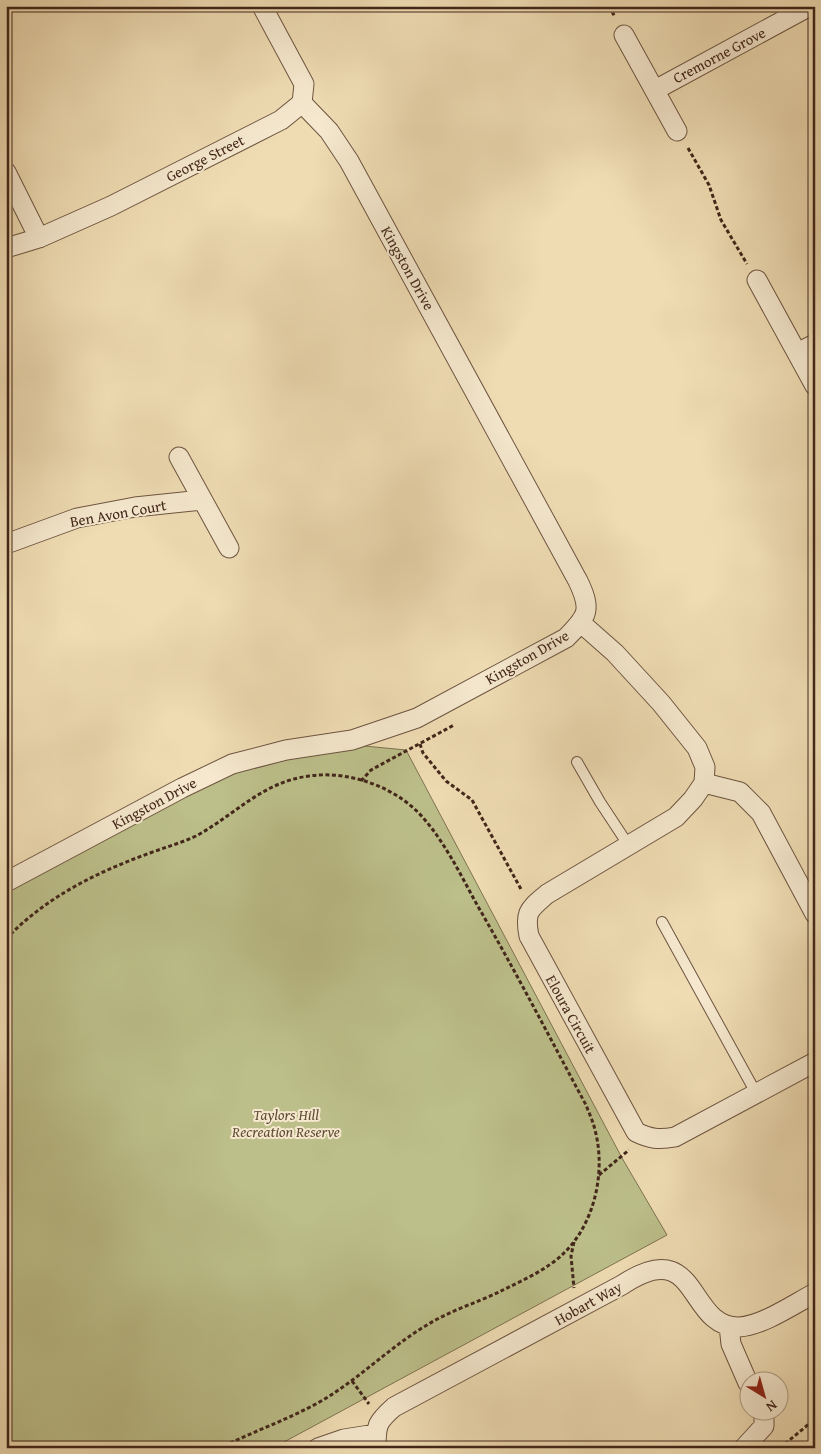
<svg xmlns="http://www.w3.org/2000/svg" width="821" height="1454" font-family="'Gentium Book Plus',serif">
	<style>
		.green { fill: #bcbf8a; stroke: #7f7252 }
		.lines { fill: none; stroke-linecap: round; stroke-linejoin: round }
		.service-casing { stroke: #6d5440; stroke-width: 12 }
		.minor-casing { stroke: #6d5440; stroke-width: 21 }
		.path { stroke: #42261a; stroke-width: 3; stroke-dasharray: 4 2.5; stroke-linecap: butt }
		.service { stroke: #f5e8ce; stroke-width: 10 }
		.minor { stroke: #f5e8ce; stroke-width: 19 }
		.labels { text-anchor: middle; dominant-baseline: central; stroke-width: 4; stroke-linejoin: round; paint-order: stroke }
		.street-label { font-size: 15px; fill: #42261a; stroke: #f5e8ce }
		.park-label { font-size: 15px; font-style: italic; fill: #604c36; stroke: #f5e8ce }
	</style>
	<rect width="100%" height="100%" fill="#efdcb3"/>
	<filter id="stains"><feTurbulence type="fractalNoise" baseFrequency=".004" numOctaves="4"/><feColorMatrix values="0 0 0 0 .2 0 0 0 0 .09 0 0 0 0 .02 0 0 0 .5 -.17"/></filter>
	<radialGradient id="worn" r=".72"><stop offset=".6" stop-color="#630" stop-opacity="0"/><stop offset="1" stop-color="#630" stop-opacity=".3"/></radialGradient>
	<!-- green -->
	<path class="green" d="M354 745 406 750 622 1158 667 1235 273 1448H6V889L191 788 238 770 287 758Z"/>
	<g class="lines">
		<!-- service casing -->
		<g class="service-casing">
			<path id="service" d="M577 762 600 802 629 846
				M662 922 756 1093"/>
		</g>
		<!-- minor casing -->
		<g class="minor-casing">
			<path id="minor" d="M624 35 677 131
				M655 90 810 6
				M6 172 39 238
				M6 248 39 238 111 206 281 120 302 103 304 84 262 6
				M757 280 815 386
				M797 353 815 344
				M179 457 229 548
				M6 544 77 518 135 507 202 500
				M581 623 615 653 661 703 697 748 705 767 704 783 693 799 676 817 547 894C530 909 524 911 529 936L636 1132C650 1139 659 1140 675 1137L815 1062
				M704 783 740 792 761 813 815 914
				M6 882 182 788 232 764 286 750 352 740 417 718 566 638C588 616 592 610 578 581L349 161 329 131 302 103
				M729 1326 731 1344 748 1383
				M318 1448 344 1439 376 1434
				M376 1448C376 1425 377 1422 394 1407L622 1285C700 1233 686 1328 739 1327 762 1326 794 1304 815 1293
				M744 1448 764 1426V1416L762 1412"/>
		</g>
		<!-- path -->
		<path class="path" d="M609 6 615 17
			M688 148 709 185 721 220 747 264
			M420 744 423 753 446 781 472 800 522 891
			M361 781 371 770 454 725
			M6 939C46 897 97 872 150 853 166 847 181 843 196 836 235 815 262 782 309 776 350 770 399 788 425 820 448 847 463 880 480 910 517 974 551 1040 586 1105 589 1113 593 1121 595 1130 606 1171 595 1223 564 1253 547 1270 521 1281 499 1292 476 1303 449 1311 427 1325 390 1347 360 1378 323 1400 290 1419 254 1431 220 1448
			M599 1175 629 1150
			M574 1242 571 1256 574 1288
			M352 1381 369 1404
			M780 1448 815 1419"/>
		<!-- service -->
		<use href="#service" class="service"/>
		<!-- minor -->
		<use href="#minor" class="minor"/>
	</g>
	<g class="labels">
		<!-- street labels -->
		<g class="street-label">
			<text transform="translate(719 55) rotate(-28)">Cremorne Grove</text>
			<text transform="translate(205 158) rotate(-27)">George Street</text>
			<text transform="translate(408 268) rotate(61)">Kingston Drive</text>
			<text transform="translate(118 513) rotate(-10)">Ben Avon Court</text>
			<text transform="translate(527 657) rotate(-30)">Kingston Drive</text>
			<text transform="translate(154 803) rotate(-28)">Kingston Drive</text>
			<text transform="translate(571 1014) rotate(61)">Eloura Circuit</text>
			<text transform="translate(588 1303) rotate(-29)">Hobart Way</text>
		</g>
		<!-- park labels -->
		<g class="park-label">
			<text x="286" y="1114">Taylors Hill<tspan x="286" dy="17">Recreation Reserve</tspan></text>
		</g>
	</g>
	<!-- margin -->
	<rect width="821" height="1454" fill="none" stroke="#efdcb3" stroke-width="25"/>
	<rect x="8" y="8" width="806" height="1439" fill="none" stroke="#42261a" stroke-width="2.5"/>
	<rect x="12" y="12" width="796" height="1429" fill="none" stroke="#42261a"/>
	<!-- north arrow -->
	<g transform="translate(764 1396) rotate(143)"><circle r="24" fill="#f5e8ce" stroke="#ad9a86"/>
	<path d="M0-4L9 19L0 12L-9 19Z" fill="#8f2418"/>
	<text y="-8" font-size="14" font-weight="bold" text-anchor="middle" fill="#42261a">N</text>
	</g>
	<rect width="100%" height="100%" filter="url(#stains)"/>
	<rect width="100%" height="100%" fill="url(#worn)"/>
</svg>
